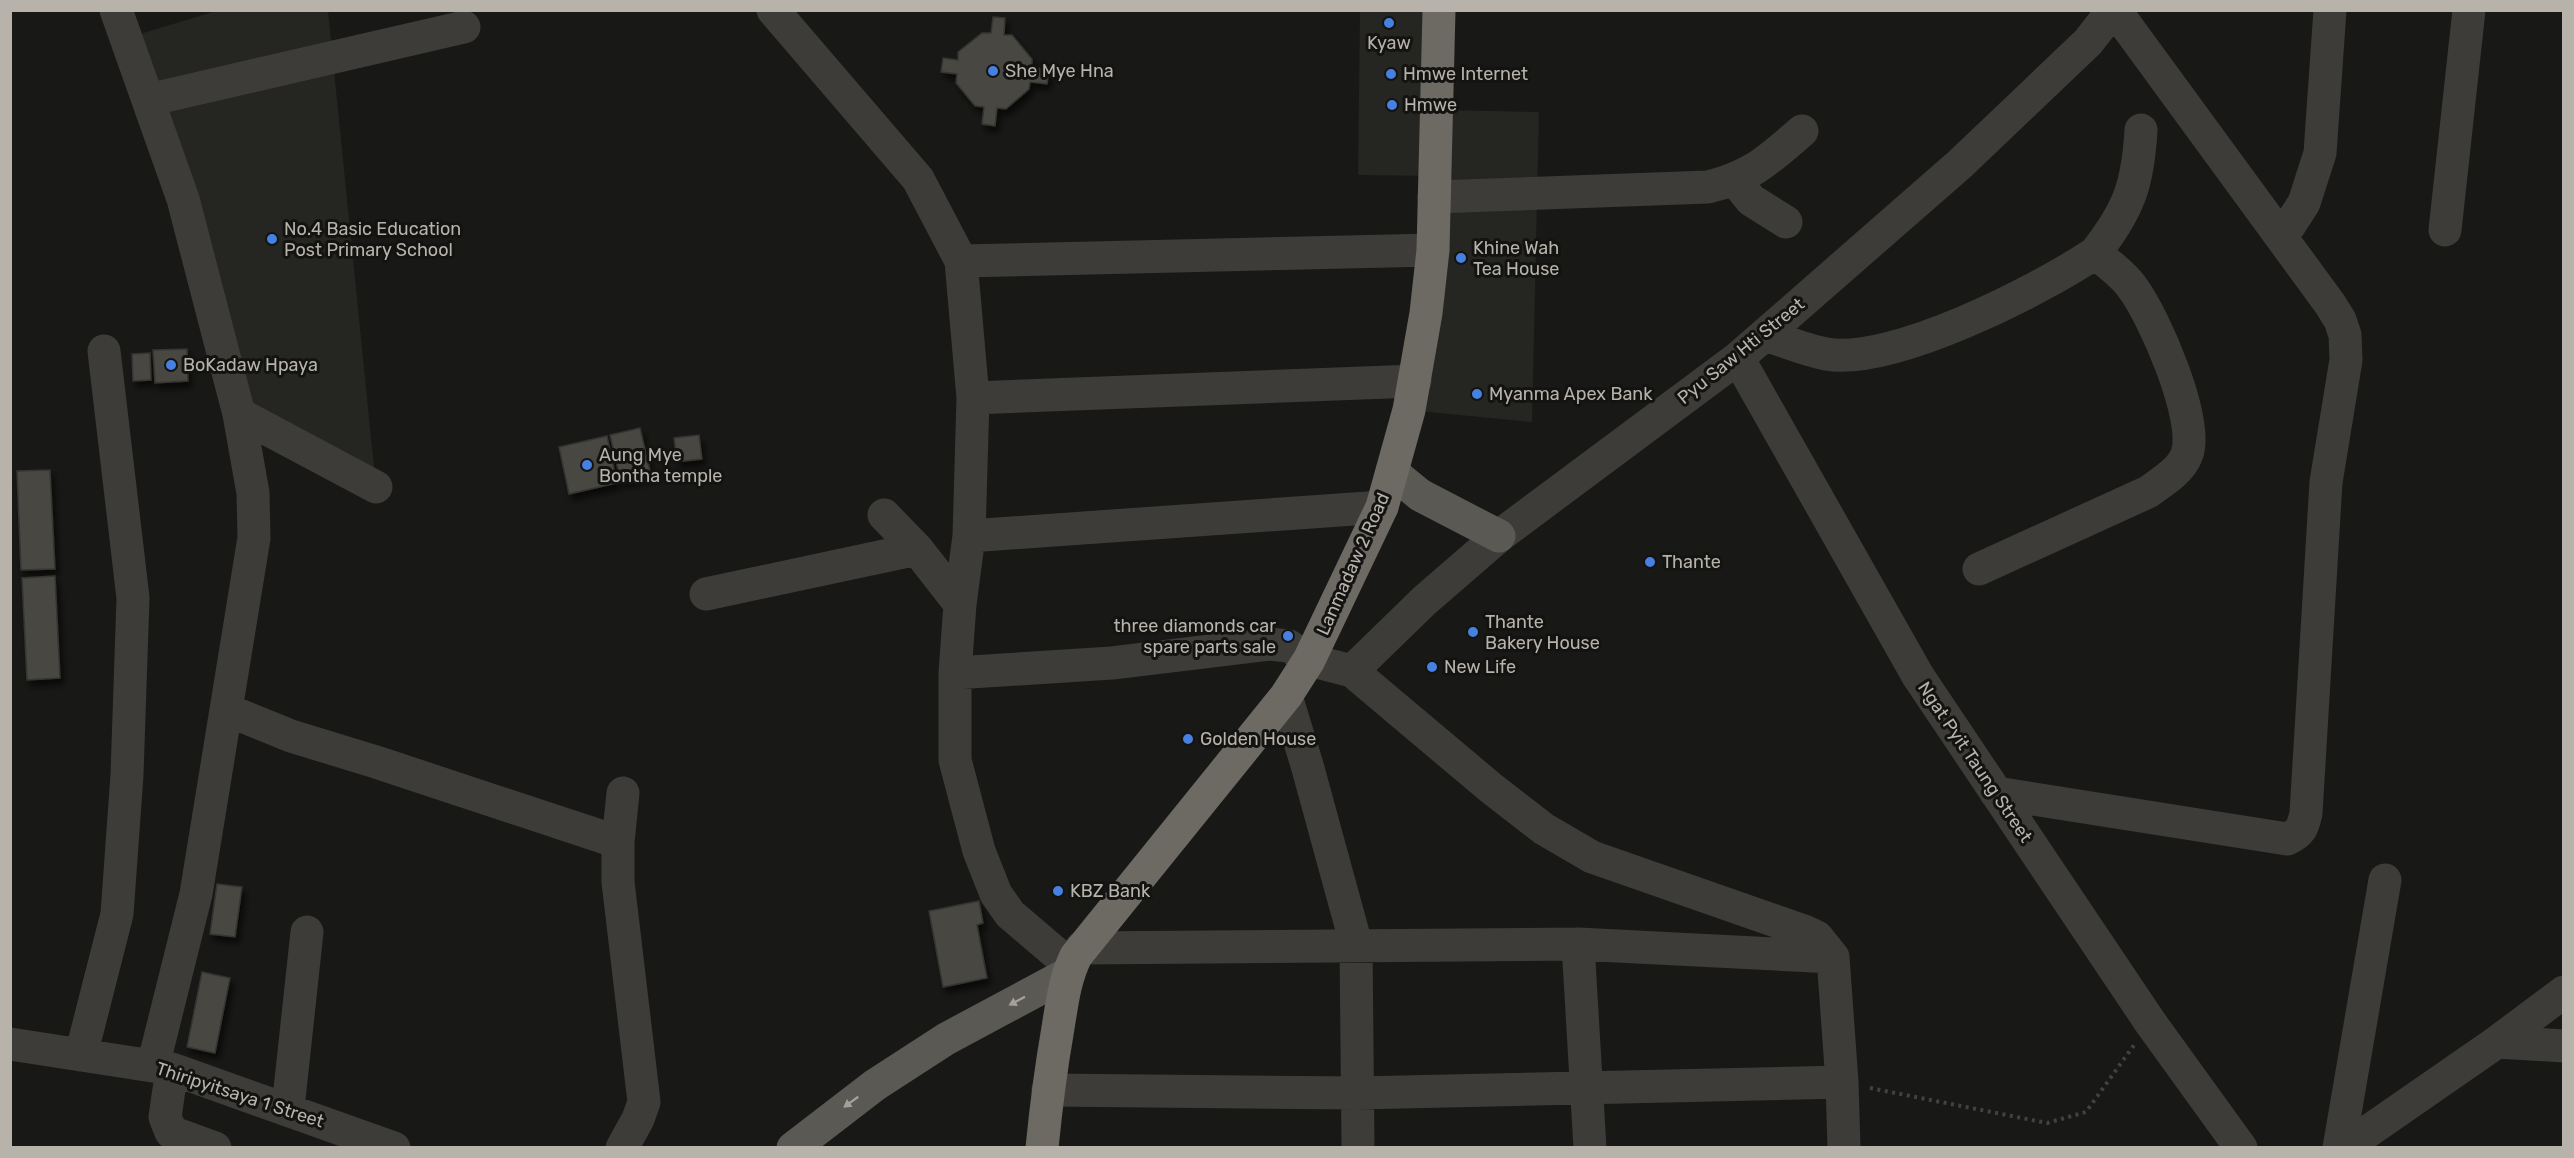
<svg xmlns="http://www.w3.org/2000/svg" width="2574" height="1158" font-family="Rubik,sans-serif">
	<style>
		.built { fill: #252522 }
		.building { fill: #484743; stroke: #343431; stroke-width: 1.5; filter: url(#shadow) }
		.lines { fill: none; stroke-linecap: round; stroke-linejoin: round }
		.path { stroke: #44423e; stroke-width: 4; stroke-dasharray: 3 4.5; stroke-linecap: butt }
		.minor { stroke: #3d3c38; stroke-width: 33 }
		.major { stroke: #5b5954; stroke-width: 33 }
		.highway { stroke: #6d6a64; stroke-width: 33 }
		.oneway { fill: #a5a099 }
		.poi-dot { fill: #4680e0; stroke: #131311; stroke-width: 2 }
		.labels { text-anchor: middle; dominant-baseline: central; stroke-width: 6; stroke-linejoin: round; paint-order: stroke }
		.poi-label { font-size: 18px; fill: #b7b2aa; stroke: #131311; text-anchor: start }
		.street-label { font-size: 18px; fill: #b7b2aa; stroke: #131311 }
	</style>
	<defs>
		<filter id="shadow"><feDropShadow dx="3.5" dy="6" stdDeviation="3" flood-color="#0009"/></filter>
	</defs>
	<rect width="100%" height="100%" fill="#181816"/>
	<!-- built -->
	<path class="built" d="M216 11H328L376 487 239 414 127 38Z
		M1360 11H1442V110L1539 112 1532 422 1409 410 1438 176 1358 175Z"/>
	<!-- building -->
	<path class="building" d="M993 17 1005 18 1004 35H1012L1032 59V68L1049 69 1047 84 1030 82 1029 89 1006 109 997 108 995 126 982 124 984 107 975 106 956 83 957 74 941 72 943 58 958 60V52L982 33H991Z
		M187 349 188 381 155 383 153 350Z
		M150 353 151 380 133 381 132 354Z
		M640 428 651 475 621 482 610 435Z
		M699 435 702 459 677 462 674 438Z
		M607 436 617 483 569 494 559 447Z
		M50 470 55 569 21 570 17 471Z
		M55 576 60 678 27 680 22 578Z
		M217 884 242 887 235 937 210 934Z
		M979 901 983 923 977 925 987 978 943 987 929 911Z
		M202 972 230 978 215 1053 187 1047Z"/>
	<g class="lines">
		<!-- path -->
		<path class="path" d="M1870 1088 2047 1123 2086 1112 2134 1045"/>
		<!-- minor -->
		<path class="minor" d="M116 10 183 199 239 414 253 493 254 538 196 894 153 1066
			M773 10 918 179 961 261 973 398 969 536 960 604 955 673V760L979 851 996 894 1010 914 1071 966
			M148 100 464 27
			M1735 180 1751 200 1786 222
			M1434 197 1708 187C1753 176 1768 160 1802 131
			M2445 230 2469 10
			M2282 237 2304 203 2320 153 2330 10
			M2095 253C2129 210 2138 184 2141 130
			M961 261 1433 250
			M1765 335C1784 341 1805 350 1826 354 1892 366 2040 290 2095 253 2107 263 2123 274 2132 287 2154 316 2199 419 2187 454 2181 471 2162 482 2148 492L1979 569
			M1738 358 1918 676 2150 1022 2241 1148
			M973 398 1415 381
			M239 414 376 487
			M884 515 917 549 960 604
			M969 536 1382 507
			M706 594 917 549
			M1352 671 1424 601 1499 536 1738 358 1960 164 2088 42 2113 10
			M955 673 1112 663 1269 644 1289 646 1309 660 1352 671 1491 788 1544 829 1592 857 1804 931 1817 937 1833 957
			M1286 696 1307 765 1356 944 1358 1148
			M227 710 291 736 376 762 618 842
			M1996 793 2287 839C2301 833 2303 827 2306 813L2326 482 2346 360 2345 335 2340 320 2330 304 2115 10
			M1578 944 1590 1148
			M1081 948 1578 944 1833 957 1842 1082 1844 1148
			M2497 1042 2564 1046
			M10 1044 172 1069 394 1148
			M81 1055 117 914 127 775 133 598 104 351
			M172 1069 165 1117 171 1132 215 1148
			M1048 1090 1357 1093 1842 1082
			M288 1108 307 932
			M622 1148 638 1119 644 1102 618 882V842L623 793
			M2339 1148 2385 880
			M2344 1148 2497 1042 2564 992"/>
		<!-- major -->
		<path class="major" d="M1392 472 1420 495 1499 536
			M793 1148 875 1085 946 1039 1069 973"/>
		<!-- highway -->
		<path class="highway" d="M1042 1148C1046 1107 1051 1068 1058 1028 1062 1003 1065 978 1076 956L1286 696 1309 660 1382 507 1409 410 1426 313 1433 250 1439 10"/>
	</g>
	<!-- one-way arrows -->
	<defs><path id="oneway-solid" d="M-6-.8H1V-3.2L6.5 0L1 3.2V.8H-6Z" transform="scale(1.5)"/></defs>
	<g class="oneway">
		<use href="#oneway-solid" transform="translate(1017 1001) rotate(152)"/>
		<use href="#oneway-solid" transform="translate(851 1102) rotate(144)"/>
	</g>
	<!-- markers -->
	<g class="poi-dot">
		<circle cx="1389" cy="23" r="6"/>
		<circle cx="993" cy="71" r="6"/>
		<circle cx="1391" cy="74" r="6"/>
		<circle cx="1392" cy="105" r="6"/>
		<circle cx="272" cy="239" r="6"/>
		<circle cx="1461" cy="258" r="6"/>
		<circle cx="171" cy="365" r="6"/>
		<circle cx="1477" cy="394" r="6"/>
		<circle cx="587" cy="465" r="6"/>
		<circle cx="1650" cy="562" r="6"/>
		<circle cx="1473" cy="632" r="6"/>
		<circle cx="1288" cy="636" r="6"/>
		<circle cx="1432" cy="667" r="6"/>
		<circle cx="1188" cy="739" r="6"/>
		<circle cx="1058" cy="891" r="6"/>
	</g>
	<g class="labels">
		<!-- poi labels -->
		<g class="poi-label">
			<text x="1389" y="43" text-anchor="middle">Kyaw</text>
			<text x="1005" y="71">She Mye Hna</text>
			<text x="1403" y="74">Hmwe Internet</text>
			<text x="1404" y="105">Hmwe</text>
			<text x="284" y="229">No.4 Basic Education<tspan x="284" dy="21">Post Primary School</tspan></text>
			<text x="1473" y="248">Khine Wah<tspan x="1473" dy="21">Tea House</tspan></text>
			<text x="183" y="365">BoKadaw Hpaya</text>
			<text x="1489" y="394">Myanma Apex Bank</text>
			<text x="599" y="455">Aung Mye<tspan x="599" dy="21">Bontha temple</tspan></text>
			<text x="1662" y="562">Thante</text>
			<text x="1485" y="622">Thante<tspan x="1485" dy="21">Bakery House</tspan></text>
			<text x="1276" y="626" text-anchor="end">three diamonds car<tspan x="1276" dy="21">spare parts sale</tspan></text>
			<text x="1444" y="667">New Life</text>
			<text x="1200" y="739">Golden House</text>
			<text x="1070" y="891">KBZ Bank</text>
		</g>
		<!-- street labels -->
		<g class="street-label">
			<text transform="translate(1741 351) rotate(-39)">Pyu Saw Hti Street</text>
			<text transform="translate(1353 564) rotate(-66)">Lanmadaw 2 Road</text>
			<text transform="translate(1975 762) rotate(56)">Ngat Pyit Taung Street</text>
			<text transform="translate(240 1095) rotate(18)">Thiripyitsaya 1 Street</text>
		</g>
	</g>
	<!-- border -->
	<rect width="2574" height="1158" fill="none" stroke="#b7b2aa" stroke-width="24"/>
</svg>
